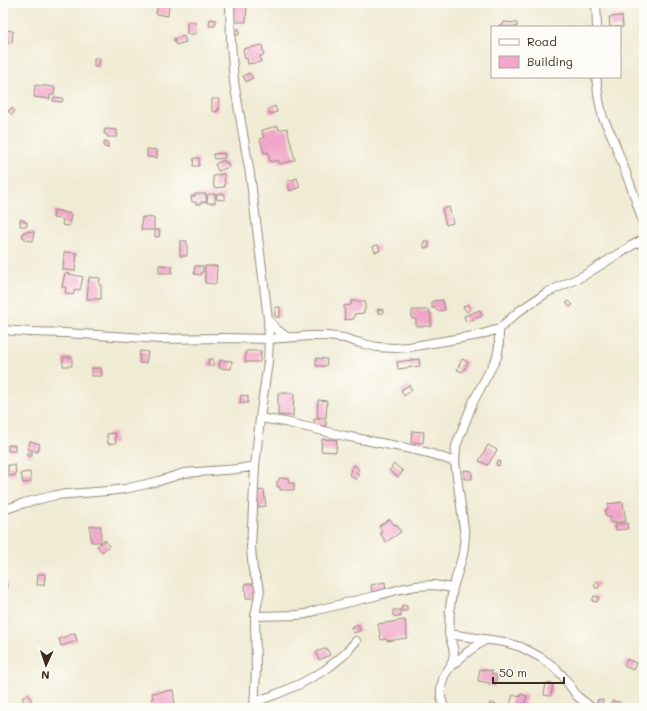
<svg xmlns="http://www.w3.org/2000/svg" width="647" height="711" font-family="Mali,sans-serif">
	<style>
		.building { fill: #f1a6c9 }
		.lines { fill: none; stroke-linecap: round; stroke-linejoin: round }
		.street-casing { stroke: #968a79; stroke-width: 10 }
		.street { stroke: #fff; stroke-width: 8 }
	</style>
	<rect width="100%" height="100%" fill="#fdfcf7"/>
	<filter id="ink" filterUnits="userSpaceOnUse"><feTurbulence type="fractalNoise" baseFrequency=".025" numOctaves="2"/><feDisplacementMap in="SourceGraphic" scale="8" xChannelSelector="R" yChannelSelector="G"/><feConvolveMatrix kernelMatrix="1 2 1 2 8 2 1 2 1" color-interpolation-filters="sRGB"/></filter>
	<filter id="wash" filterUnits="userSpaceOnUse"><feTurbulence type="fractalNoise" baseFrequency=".012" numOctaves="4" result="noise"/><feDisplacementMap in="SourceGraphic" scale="16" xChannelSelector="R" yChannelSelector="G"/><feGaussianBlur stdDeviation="0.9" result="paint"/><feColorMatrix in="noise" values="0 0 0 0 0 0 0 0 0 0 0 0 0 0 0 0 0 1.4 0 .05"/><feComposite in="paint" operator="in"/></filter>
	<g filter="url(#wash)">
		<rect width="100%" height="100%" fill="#f0ebd4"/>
		<g id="blocks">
			<!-- building -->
			<path class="building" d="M158 3 169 4 168 16 156 14Z
				M232 3H247L246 22H232Z
				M622 16 623 27H610L609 17Z
				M210 19 216 20 215 26H209Z
				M187 22H195L196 34H187Z
				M503 22 517 23V27H499V25H503Z
				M235 29H239V35H233L234 31H235Z
				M6 30 13 31 12 43 5 42Z
				M184 36 186 42 176 45 174 39Z
				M262 45 264 55 260 56 261 62 248 64 247 58 245 59 243 49Z
				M94 58H100L99 67H94Z
				M249 73 253 78 246 82 243 76Z
				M35 85 55 87 54 95H50V99L34 97Z
				M54 97 63 98 62 102 53 101Z
				M212 99H219V110H217V112L212 111Z
				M275 106 277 112 270 114 268 109Z
				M12 108 15 111 12 115 8 111Z
				M278 126 279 130 287 128 295 160 279 164 278 160 270 162 268 152 264 153 260 139 264 138 262 130Z
				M105 129 117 130V137H107V134H104Z
				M104 141 108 142V148L104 147Z
				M147 149 157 150V158L147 157Z
				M224 153 225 158 214 159 213 154Z
				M194 158H199V166H193Z
				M224 160 225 163 227 162 229 167 218 171 215 164Z
				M224 174 225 187 214 188 213 176Z
				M297 178 300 187 290 191 287 182Z
				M195 194H206V202H201V204H196V202H192L191 196H195Z
				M208 194H215V203H207Z
				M217 194H225V200L216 199Z
				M449 207 453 223 446 225 442 209Z
				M54 210 71 214 69 226 62 225 63 219 53 218Z
				M142 217 154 218V230H141Z
				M20 220H24V222H27V226H20Z
				M155 230H160L159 237H155Z
				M28 231 34 232 33 241 25 240V237H22L23 232H28Z
				M180 241H187V256H180Z
				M424 241H429V248H424Z
				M378 245 380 251 375 252 373 246Z
				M64 252 77 253 75 271 63 270Z
				M159 265 172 266V273H159Z
				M195 266H203V272H201V275L194 274Z
				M205 266H217L216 284 205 283Z
				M65 273 83 277 80 290 75 289 73 295 65 293 66 287H62Z
				M89 277 100 278 99 285H101V299H87Z
				M443 300 445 310 437 311 436 308H432V301Z
				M351 301H365V310H364V313L354 314V319L345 320 344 306 351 305Z
				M569 301 573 305 570 307 566 303Z
				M467 304 471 309 467 312 463 307Z
				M275 307H280V317H275Z
				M378 309 383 310V313H378Z
				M412 310H429V313H431V326H416V319H412Z
				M480 310 482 316 466 322 464 316Z
				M140 351 148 352 146 363H139Z
				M246 351H261L260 362H245Z
				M63 357H72V366H63Z
				M316 358 327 359 326 366H316Z
				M209 359H213V366H208Z
				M419 359 420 366 398 369 397 362Z
				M462 359 468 362 463 372 457 370Z
				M220 360 232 361 231 369 219 368Z
				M92 368H101L102 376H92Z
				M409 385 412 390 404 396 401 390Z
				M278 393H294L293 416 278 415Z
				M241 395 248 396V403H240Z
				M318 400 327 401 326 418 317 417Z
				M314 419 326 420V426L314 425Z
				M412 431 424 432 423 443 411 442Z
				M115 433 116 443 108 444 107 434Z
				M322 439 337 440 336 452 321 451Z
				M30 441 40 444 38 452 28 449Z
				M8 445H15V451H8Z
				M488 445 497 450 488 465 479 461Z
				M27 452H32V456H27Z
				M497 461H500L499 466 496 465Z
				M394 464 403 471 398 477 389 471Z
				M8 465H15L16 475 8 476Z
				M354 465 359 469 356 473 359 475 356 480 349 474 351 471 350 470Z
				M464 470 472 471V479H464Z
				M30 472 31 482 23 483 21 473Z
				M279 478H288L289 483H294V490H280V487H277V481H279Z
				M264 490 266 506 258 507 256 491Z
				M623 502 626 521 611 523 610 517H606L605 510 608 509V504Z
				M390 519 394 525 396 524 401 532 386 542 380 533 382 532 379 526Z
				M627 523 628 529 616 530 615 524Z
				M90 526H101V542H91Z
				M105 540 109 546 102 552 97 546Z
				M38 574H45L44 585H37Z
				M595 581 599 582V588H595Z
				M385 582 386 590 372 592 371 585Z
				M3 583 7 584 6 589H3Z
				M245 584H255V598H246Z
				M594 596 599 597 597 602 592 601Z
				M402 605 407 606V611H401V617L393 616V610H401Z
				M405 620 407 638 387 641 386 639 381 640 378 624Z
				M358 624 360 631 353 633 351 627Z
				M75 633 77 641 61 646 59 639Z
				M327 648 330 655 319 660 316 652Z
				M627 659 636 663 633 670 624 666Z
				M480 669 492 671 491 674 497 675 495 686 489 685 490 683 478 681Z
				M546 683 553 684 551 696 544 695Z
				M173 690 175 706H173V708H152L151 699H153L152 693Z
				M28 694 32 700 26 704 22 698Z
				M521 694 527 696 523 708H516V707L510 705 513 695 520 697Z
				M598 699 603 700 602 708H596Z
				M612 701 620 702 619 708H611Z
				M490 703 504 707V708H489Z"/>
		</g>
	</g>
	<g filter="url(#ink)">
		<use href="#blocks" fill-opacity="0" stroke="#968a79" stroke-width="1"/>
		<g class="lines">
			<!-- street casing -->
			<g class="street-casing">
				<path id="street" d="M230 3 231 42 234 82 250 174 263 277 268 319 269 339 268 362 260 418 255 466 251 548 253 570 260 590 255 616 256 670 254 708
					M596 3 597 27
					M596 77 599 100 603 118 612 136 633 192 644 225
					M268 319 276 329 287 337
					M3 330 30 332 65 333 161 339 223 338 269 339 309 336H327L344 338 360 343 377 347 395 348 409 347 479 335 499 329
					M260 418 285 422 345 436 406 448 429 453 455 462
					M3 510 24 503 56 495 108 491 125 489 159 481 184 473 238 469 255 466
					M255 616 298 615 306 614 317 610 379 595 401 589 416 586 434 585 453 588
					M449 634 504 642 521 647 540 657 553 666 563 676 577 696 592 708
					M451 666 469 651 485 640
					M255 702 277 694 300 684 325 670 344 655 356 641
					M444 708 441 697V687L444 676 450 667 453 660 454 651 449 634 450 607 453 588 463 554 465 536 455 462 456 446 473 402 497 357 499 346V329L519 311 548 292 583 276 631 246 644 239"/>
			</g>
			<!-- street -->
			<use href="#street" class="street"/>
		</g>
	</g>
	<!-- margin -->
	<rect width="647" height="711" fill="none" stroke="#fdfcf7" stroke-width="16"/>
	<!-- legend -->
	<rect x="491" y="26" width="130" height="52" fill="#fdfcf7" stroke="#afa8a0"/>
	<rect x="499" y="39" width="20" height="6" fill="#ffffff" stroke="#afa8a0"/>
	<text x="527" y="46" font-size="12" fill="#3b2a1e">Road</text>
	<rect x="499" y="56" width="20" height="12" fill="#f1a6c9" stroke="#afa8a0"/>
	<text x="527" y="66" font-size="12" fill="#3b2a1e">Building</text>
	<!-- north arrow -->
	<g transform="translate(46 665) rotate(183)" stroke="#fdfcf7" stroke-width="3" paint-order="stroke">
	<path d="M0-3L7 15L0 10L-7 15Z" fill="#3b2a1e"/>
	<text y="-6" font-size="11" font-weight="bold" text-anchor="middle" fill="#3b2a1e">N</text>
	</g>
	<!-- scale -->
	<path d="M493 677v6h71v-6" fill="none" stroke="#3b2a1e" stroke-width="2"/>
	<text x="499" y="677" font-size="12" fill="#3b2a1e" stroke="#fdfcf7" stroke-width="3" paint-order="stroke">50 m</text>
</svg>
